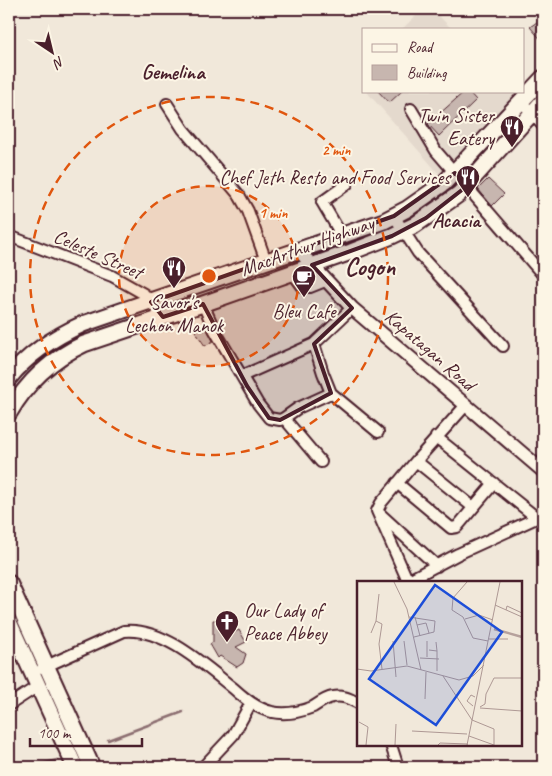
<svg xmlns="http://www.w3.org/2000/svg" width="552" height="776" font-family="Caveat,sans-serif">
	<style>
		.built { fill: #e4d9cd }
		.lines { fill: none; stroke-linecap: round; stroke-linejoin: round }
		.stream { stroke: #8b6d6f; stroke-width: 2.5 }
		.building { fill: #c7b6af; stroke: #4a1f2b }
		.minor-casing { stroke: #4a1f2b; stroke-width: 14 }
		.major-casing { stroke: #4a1f2b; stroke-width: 16 }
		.highway-casing { stroke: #4a1f2b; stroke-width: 19 }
		.minor { stroke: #fcf5e5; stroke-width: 10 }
		.major { stroke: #fcf5e5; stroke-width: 12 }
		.highway { stroke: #fcf5e5; stroke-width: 15 }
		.marked { fill: #4a1f2b; fill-opacity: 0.2; stroke: #4a1f2b; stroke-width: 4; stroke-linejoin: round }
		.ring { fill: none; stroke: #e0560e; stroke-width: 2.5; stroke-dasharray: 9 6 }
		.labels { text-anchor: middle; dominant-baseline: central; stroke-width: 4; stroke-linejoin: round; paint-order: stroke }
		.poi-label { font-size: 20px; fill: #4a1f2b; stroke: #fcf5e5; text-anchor: end }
		.street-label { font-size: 20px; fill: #4a1f2b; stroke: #fcf5e5 }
		.neighbourhood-label { font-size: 21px; font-weight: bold; fill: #4a1f2b; stroke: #fcf5e5 }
		.district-label { font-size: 25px; font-weight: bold; fill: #4a1f2b; stroke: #fcf5e5 }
		.inset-river { fill: none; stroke: #b6a19c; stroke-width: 2.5 }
		.inset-road { fill: none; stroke: #ae9894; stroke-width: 1 }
		.view { fill: #1d4ed8; fill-opacity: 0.15; stroke: #1d4ed8; stroke-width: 2.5 }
		.inset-edge { fill: none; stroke: #4a1f2b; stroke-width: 2.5 }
		.centre { fill: #e0560e; stroke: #fcf5e5; stroke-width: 2.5 }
		.ring-label { font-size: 15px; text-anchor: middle; font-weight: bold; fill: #e0560e; stroke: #fcf5e5; stroke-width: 4; stroke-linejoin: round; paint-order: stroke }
	</style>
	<rect width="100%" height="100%" fill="#f1e8da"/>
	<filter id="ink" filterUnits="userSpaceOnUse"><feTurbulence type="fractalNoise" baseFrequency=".02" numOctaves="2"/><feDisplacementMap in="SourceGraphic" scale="10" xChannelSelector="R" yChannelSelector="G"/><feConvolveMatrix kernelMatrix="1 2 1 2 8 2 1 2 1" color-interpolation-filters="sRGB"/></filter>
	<g filter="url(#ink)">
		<!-- built -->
		<path class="built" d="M423 9H432L452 29H402Z
			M366 91H512L517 97 441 176Z"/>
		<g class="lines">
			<!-- stream -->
			<path class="stream" d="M108 740 183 712
				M29 767 57 760"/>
		</g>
		<!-- building -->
		<path class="building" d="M541 19 543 22V42L530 27Z
			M378 91H402L389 103Z
			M465 91H468L476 100 439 136 428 124Z
			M488 179 504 194 492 206 478 189Z
			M205 325 213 341 205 346 195 331Z
			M213 620H232L230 634 239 630 246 642 236 647 246 654 243 663 237 667 220 656 218 658 210 644 213 642Z"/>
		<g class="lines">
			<!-- minor casing -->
			<g class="minor-casing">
				<path id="minor" d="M521 101 543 126
					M167 104 183 129 239 195 248 211 266 261
					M411 109 436 151 543 275
					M394 216 418 253 503 346
					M9 236 112 276 144 294 163 317
					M342 236 322 202 347 184
					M292 272 303 287
					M310 287 325 281
					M203 304 214 329 258 404 269 418 280 420 284 418
					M314 344 323 373 331 393 378 432
					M242 376 314 344 352 308
					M436 437 537 518
					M416 461 473 507
					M321 462 284 418 298 408 331 393
					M397 483 451 528 457 527 494 483
					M377 511 406 577 411 579 458 554 543 515
					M377 511 381 503 416 461 466 405
					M379 513 437 566
					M42 668 124 631C163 627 204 665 233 688 244 698 257 709 272 712 285 715 300 712 313 707 319 703 326 698 333 697 343 695 350 699 358 703
					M9 705 38 686
					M391 745 398 767
					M203 767 233 735 251 703"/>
			</g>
			<!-- major casing -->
			<g class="major-casing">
				<path id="major" d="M299 251 352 308 543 471"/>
			</g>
			<!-- highway casing -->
			<g class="highway-casing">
				<path id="highway" d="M9 378C29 353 54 337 83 324L384 221 407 209 444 183 543 78
					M9 413C27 382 51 359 84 344L203 304 351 252 392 236 415 225 459 194 543 101
					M9 583 92 767
					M9 622 75 767"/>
			</g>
			<!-- minor -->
			<use href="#minor" class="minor"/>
			<!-- major -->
			<use href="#major" class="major"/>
			<!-- highway -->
			<use href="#highway" class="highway"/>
		</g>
	</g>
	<!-- marked area -->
	<path class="marked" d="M455 173 467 186 426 218 392 236 312 265 352 308 314 344 331 393 280 420 269 418 247 386 203 304 163 317 151 302 394 216Z"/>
	<!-- distance rings -->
	<circle cx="209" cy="276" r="90" fill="#e0560e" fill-opacity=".12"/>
	<g class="ring">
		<circle cx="209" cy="276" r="90"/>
		<circle cx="209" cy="276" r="179"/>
	</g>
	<!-- icons -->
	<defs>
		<g id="restaurant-pin" transform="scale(1.25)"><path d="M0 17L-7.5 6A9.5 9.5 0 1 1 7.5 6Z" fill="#4a1f2b" stroke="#fcf5e5"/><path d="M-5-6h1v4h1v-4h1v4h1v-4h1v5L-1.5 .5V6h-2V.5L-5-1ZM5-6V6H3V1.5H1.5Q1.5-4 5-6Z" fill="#fff"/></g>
		<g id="cafe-pin" transform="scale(1.25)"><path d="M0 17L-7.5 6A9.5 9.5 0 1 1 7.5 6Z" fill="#4a1f2b" stroke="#fcf5e5"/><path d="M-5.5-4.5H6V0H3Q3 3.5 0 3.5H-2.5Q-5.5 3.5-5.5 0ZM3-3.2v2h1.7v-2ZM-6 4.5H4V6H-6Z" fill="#fff"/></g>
		<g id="church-pin" transform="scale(1.25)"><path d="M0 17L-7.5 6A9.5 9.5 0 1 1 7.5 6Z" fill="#4a1f2b" stroke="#fcf5e5"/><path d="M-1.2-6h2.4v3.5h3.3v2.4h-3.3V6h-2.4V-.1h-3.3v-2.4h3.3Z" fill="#fff"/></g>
	</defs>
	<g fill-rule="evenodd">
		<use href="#restaurant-pin" x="512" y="127"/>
		<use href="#restaurant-pin" x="468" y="177"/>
		<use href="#restaurant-pin" x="174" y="268"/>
		<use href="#cafe-pin" x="304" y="277"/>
		<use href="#church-pin" x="227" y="622"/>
	</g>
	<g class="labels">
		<!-- poi labels -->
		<g class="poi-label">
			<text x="494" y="115">Twin Sister<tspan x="494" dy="23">Eatery</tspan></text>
			<text x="450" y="177">Chef Jeth Resto and Food Services</text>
			<text x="174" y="302" text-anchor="middle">Savor's<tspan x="174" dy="23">Lechon Manok</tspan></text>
			<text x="304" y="311" text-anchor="middle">Bleu Cafe</text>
			<text x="244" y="610" text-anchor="start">Our Lady of<tspan x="244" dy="23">Peace Abbey</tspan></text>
		</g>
		<!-- street labels -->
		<g class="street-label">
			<text transform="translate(307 246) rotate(-20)">MacArthur Highway</text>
			<text transform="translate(98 254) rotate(24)">Celeste Street</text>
			<text transform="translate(430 350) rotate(41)">Kapatagan Road</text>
		</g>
		<!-- neighbourhood labels -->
		<g class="neighbourhood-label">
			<text x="173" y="72">Gemelina</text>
			<text x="456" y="220">Acacia</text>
		</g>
		<!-- district labels -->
		<g class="district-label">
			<text x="370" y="267">Cogon</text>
		</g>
	</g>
	<!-- overview -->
	<g transform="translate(357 581)">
		<rect width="165" height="165" fill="#f1e8da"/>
		<path class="inset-river" d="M137 48 165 56"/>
		<path class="inset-road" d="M37 1 50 28 64 89M110 1 96 17 95 29 106 36 116 57 131 60M138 24 165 36M149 29 150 25 165 32M52 36 78 40 77 51M58 36 63 55M108 38 122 34 136 39M19 40 25 43 22 63 25 88M60 44 69 42 72 52M14 52 19 40 22 13M57 56 77 51M132 58H151M36 60 39 96M47 60 50 84M70 60V76M72 69 80 70 79 61M80 70V90M63 77 82 78M0 88 14 90 50 85 102 99 116 95 127 84M86 95 115 139 137 148V164M68 118 69 91M116 125 110 120 114 114 118 116M123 126 128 123 129 113 137 97H165M123 127 165 130M2 141 11 146 9 164M55 150 110 153M112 155 137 164M38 164 39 143M81 164 83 162 111 163M110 164 143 1"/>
		<path class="view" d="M78 4 145 51 79 144 12 98Z"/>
		<rect width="165" height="165" class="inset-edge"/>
	</g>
	<circle cx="209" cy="276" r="8" class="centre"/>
	<g class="ring-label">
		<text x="336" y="155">2 min</text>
		<text x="273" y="218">1 min</text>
	</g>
	<!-- margin -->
	<rect width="552" height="776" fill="none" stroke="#fcf5e5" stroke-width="30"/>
	<rect x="15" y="15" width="522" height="746" fill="none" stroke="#4a1f2b" stroke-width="2" filter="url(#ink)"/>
	<!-- legend -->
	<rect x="362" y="28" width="162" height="65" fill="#fcf5e5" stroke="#b59f9b"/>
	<rect x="372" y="44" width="25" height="8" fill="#fcf5e5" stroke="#b59f9b"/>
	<text x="407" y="52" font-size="15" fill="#4a1f2b">Road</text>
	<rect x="372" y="65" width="25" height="15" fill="#c7b6af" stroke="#b59f9b"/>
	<text x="407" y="78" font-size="15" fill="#4a1f2b">Building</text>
	<!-- north arrow -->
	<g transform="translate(52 52) rotate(145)" stroke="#fcf5e5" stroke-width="4" paint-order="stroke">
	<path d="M0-4L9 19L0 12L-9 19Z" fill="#4a1f2b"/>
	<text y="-8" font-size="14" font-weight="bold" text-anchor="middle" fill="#4a1f2b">N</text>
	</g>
	<!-- scale -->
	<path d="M30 738v8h112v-8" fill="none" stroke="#4a1f2b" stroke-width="2.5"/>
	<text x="38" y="738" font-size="15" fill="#4a1f2b" stroke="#fcf5e5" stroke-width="4" paint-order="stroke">100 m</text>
</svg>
